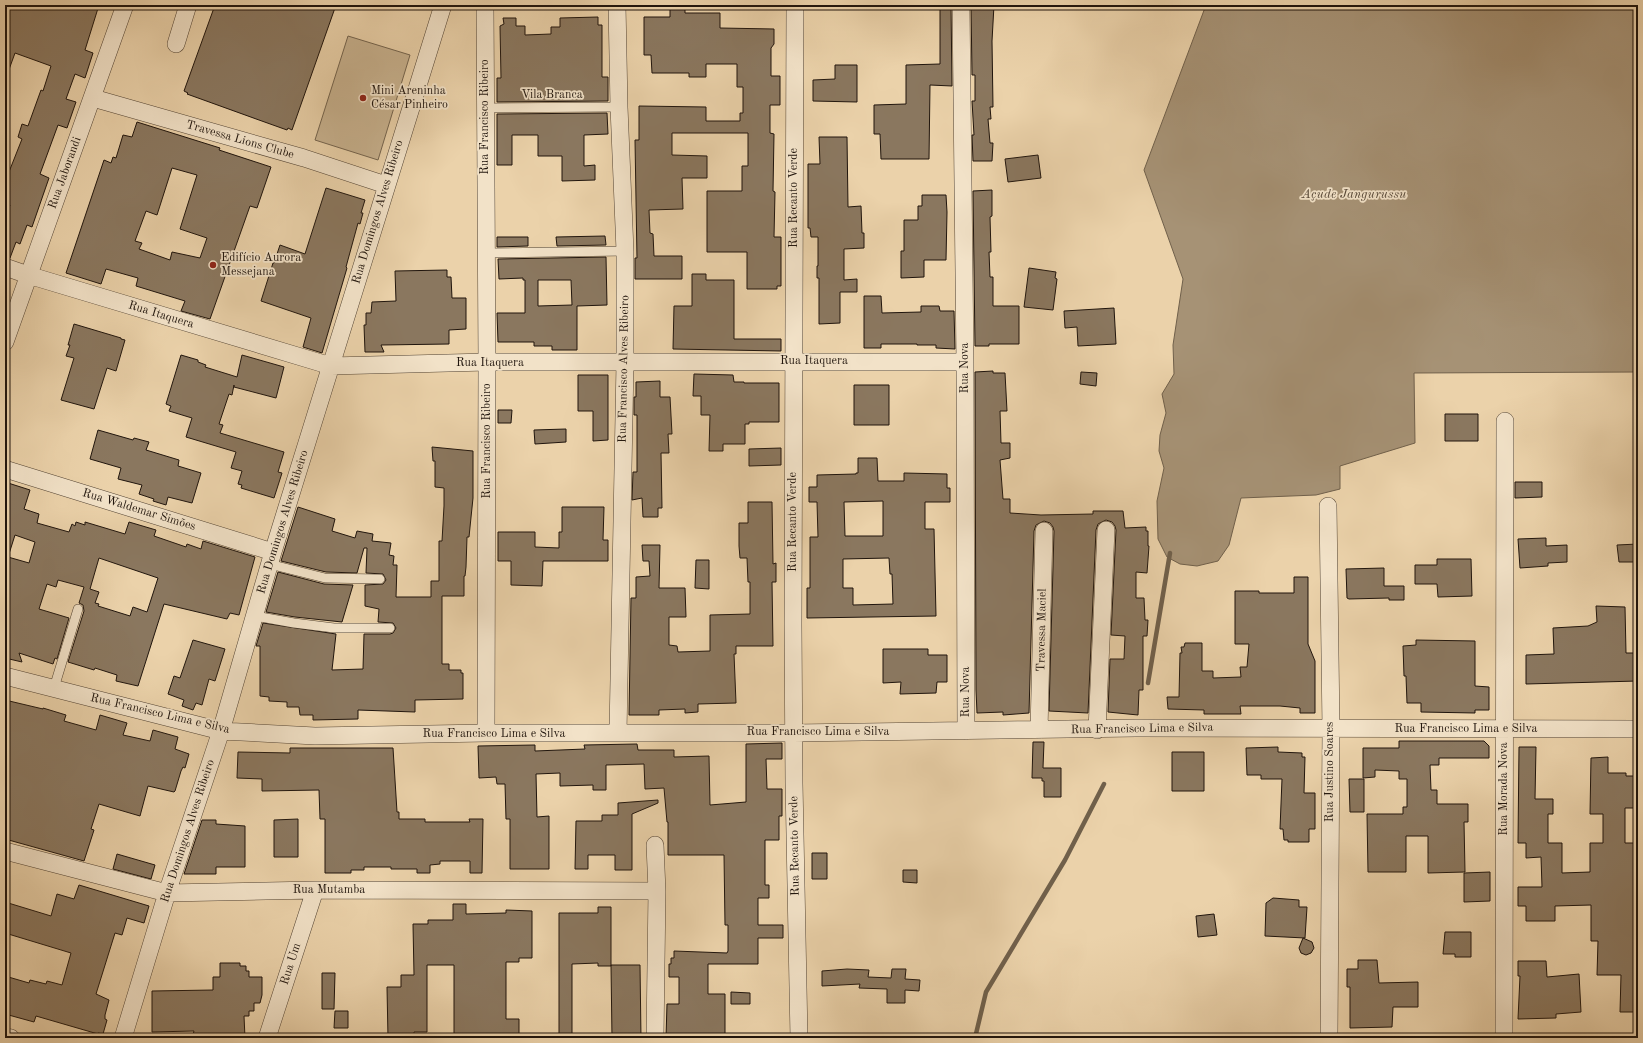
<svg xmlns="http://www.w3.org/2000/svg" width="1643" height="1043" font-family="'Old Standard TT',serif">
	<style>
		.green { fill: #c8b28f; stroke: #74644e }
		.water { fill: #a69275; stroke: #70604b }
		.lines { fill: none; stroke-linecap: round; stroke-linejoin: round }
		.stream { stroke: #70604b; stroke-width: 4.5 }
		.building { fill: #8a775f; stroke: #20150d; fill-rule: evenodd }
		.lane-casing { stroke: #534434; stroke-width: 10 }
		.street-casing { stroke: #534434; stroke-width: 18 }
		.lane { stroke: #f2e2c8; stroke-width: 9 }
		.street { stroke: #f2e2c8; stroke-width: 17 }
		.poi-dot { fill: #8f2418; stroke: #f2e2c8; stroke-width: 1.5 }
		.labels { text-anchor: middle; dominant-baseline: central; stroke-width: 3.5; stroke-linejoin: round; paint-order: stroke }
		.poi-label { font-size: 12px; fill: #20150d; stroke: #f2e2c8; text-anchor: start }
		.street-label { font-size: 12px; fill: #20150d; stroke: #f2e2c8 }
		.water-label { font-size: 13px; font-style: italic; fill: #564737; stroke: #f2e2c8 }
	</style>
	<rect width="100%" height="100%" fill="#ebd2aa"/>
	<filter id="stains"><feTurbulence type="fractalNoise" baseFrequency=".005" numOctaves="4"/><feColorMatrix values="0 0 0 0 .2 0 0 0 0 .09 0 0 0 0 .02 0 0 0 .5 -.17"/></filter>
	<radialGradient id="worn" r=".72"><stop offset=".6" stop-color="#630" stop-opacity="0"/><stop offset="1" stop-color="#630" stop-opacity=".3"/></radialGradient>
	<!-- green -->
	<path class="green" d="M348 36 410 55 378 160 315 140Z"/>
	<!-- water -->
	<path class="water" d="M1206 5H1638V372L1414 373 1415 443 1340 466V489L1316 495 1241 498 1229 545 1218 561 1197 566 1180 564 1167 557 1158 539 1157 501 1164 468 1159 451 1160 435 1166 413 1162 394 1174 374 1173 345 1183 279 1144 170Z"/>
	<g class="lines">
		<!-- stream -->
		<path class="stream" d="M1148 683 1170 553
			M975 1038 986 992 1065 860 1104 784"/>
	</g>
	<!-- building -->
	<path class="building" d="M5 5H99L85 50 93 53 85 78 75 74 66 99 76 102 67 128 58 125 40 174 49 178 41 201 32 227 27 225 20 244 16 242 10 258 5 257V220L10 205 5 204V194L8 185 5 182 22 139 18 137 22 124 28 126 41 90 43 91 51 66 15 53 7 75H5Z
		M215 5H336L292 130 288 128 287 130 259 120 187 94 188 93 184 91Z
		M940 5H951L952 86 930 85 929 159H881L880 134H874V105L906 104V65L940 64Z
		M971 5H994L992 41 993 107H990L991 119H988L990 143H993L992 161H973L972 135H974L972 101H975V75H972Z
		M670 9H685V13H720V28L774 29V44L771 48V76H780V105H770V133L774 134 773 191 775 192 774 237H781V286H777V289H747V252H707V191H742V166H748V133H672V155L707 156V178H682L683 209 649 210 650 233 653 234 654 256H682V279H635V258H637L635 140H639V106L706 107V121H740V113H743V87H737V64H706V77H689V73H652L651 55H644V17H670Z
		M598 17V25H602V77H608V101L497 102V78H501L500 26 504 24 503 18H516V26H525V35L551 34V27H560V18Z
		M835 65H857V102L813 101V80L835 79Z
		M607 113 608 134 584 135V166L595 165V180L562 181V156H538V135H512V165H497V114Z
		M137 122 220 148 219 150 271 167 257 208 250 206 210 319 181 311 185 301 136 286 138 278 106 269 101 284 66 273 104 160 111 163 113 157 116 158 123 135 132 137ZM172 168 197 175 180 229 207 238 200 258 172 252 170 260 139 249 142 243 135 241 146 211 157 215Z
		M819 137H847L848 207 861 206 862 233H864V248L844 249V280L857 279V292H840V323L819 324V278H817V266H818V237H811L810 228H808V164H820Z
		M1038 155 1041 178 1008 182 1005 159Z
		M326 188 365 200 361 213H363L360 224 358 223 346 267 347 268 322 353 303 347 311 318 261 301 273 263H274L280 245 305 254Z
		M992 190V216L990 217 991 252H989L990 277H993V306H1019V344H989V346H975L973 191Z
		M922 195H946L947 212 946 260H924V277L901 278V251H904V220H918V206H922Z
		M605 236 606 245 557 246 556 237Z
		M497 237H528V246L497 247Z
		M606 257 607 305 577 306V350H552V346H534V342H498L497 313H525V280H523V278L499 279 498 259ZM538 280H571L572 305 538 306Z
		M1029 268 1056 272 1055 278 1057 279 1053 310 1024 307Z
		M447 270V277H451L452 298H466V329L449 330V344L381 345 384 352H365L364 325H366V313H371L372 302 396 301 395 271Z
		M692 274H706V280H734V339H781V351L673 349 674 306H692Z
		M864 296H881L882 313 921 312V306H939L940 311H954L955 349 936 348V345H917V344H881V348H864Z
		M1114 308 1116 344 1078 346 1077 327 1065 328 1064 311Z
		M74 324 121 338V339L125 340 116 371 107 368 94 409 61 400 74 358 66 356 70 345H68Z
		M181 355 198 360V362L206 365 205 367 237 377 242 355 284 367 276 398 234 387V385L232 395 229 394 219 424 223 425 220 433 284 452 278 472 282 473 274 498 241 488 242 485 238 484 242 471 231 468 236 452 186 437 192 418 169 411 171 406 166 404Z
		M993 371V373H1005L1007 411H1000L1001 443H1010V458L1000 460 1003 499H1010V513L1041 515 1093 514V511H1123L1125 528 1146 527V531H1148V546H1149L1147 573 1136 572V598H1144L1145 620H1148L1147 636H1143V690H1139L1138 715 1108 712 1110 659H1124L1125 636 1111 635 1116 530 1115 526 1112 522 1106 520 1098 524 1096 530 1088 713 1049 711 1054 531 1053 527 1050 523 1044 521 1036 525 1034 531 1029 713 1003 715V712L977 713 976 690 975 372Z
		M1081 372 1097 373 1096 386 1080 384Z
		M694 374 733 375 734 382H744V383H779V422H749V424H745V444H723V451H709L710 415H701V396H693Z
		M578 375H608V440L593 441V411H578Z
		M660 381V397H670L672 434H668L669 453H661L662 508H658V517H643L642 498 632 500 633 472H637V415H634V397H636V382Z
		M854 385H889V425H854Z
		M498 410H512L511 423H498Z
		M1445 414H1478V441H1445Z
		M566 429V442L535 444 534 430Z
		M98 430 133 440 134 438 149 442 146 450 179 460 178 466 201 473 192 503 168 497 166 505 153 501 154 499 139 494 142 485 118 479 121 468 90 459Z
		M432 447 473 451V498L469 537H467L466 567 465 576H464V596H442V664H449V670H461V673H463V699L415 700V712L358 710V719L313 720V715H300L299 707H287V702L269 701V697L260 696V646H256L263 623 336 634 332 670 363 669 364 634H390L393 633 396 628 393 623 378 622 379 609 365 606V585L383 584 386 580 383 574 366 573 367 548H364L357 573 326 572 281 561 298 507 335 519 332 531 355 538 357 531 373 534 372 541 391 543 389 555 394 556 393 565H397L396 597H431V581H439V541H442L444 506V488L435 487V461H433Z
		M781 448V465L749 466V449Z
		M858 458H877L878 481H904V473L947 474V488H950V502H925V529H934L936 616 807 618V588H810V537H818L817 502H809V487H817V475L856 474V473H858ZM844 502 883 501V536H845ZM889 558 890 574H892L893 604 853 605V588H843V559Z
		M5 482 30 490 24 509 39 514 37 523 69 532 72 524 75 526 76 522 85 525V522L125 534 129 522 156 530 154 536 186 547 187 544 201 549 203 541 255 557 239 615 230 613 227 619 164 604 138 686 116 681 117 675 95 668 94 670 68 662 84 611 83 605 79 603 84 587 58 580 56 587 47 584 39 609 69 618 57 659 55 658 53 664 19 653 22 662 5 658ZM15 535 35 542 29 563 8 557ZM99 558 158 578 147 612 133 607 130 616 98 606 99 604 95 603 99 592 90 589Z
		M1515 482H1542V497L1515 498Z
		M748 502H772L773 564 776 563V582H772L773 646H736V654H734L736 703 698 704V712L685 713V709L659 710V715H629L631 598H636V577L650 576 649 561H643L642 545H660L659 588H685L686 617H669V645L677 646 678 652 710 651V615L750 614V582H748L747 558H740L739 546V523H748Z
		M562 507H604L603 540H608V561H543L542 586 511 585V561H498V532H535V547L559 548V532H562Z
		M1546 538V546L1567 545V562L1548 563V566L1520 568 1518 539Z
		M1638 544V562H1619L1617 545Z
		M1437 559H1471L1472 596 1438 597 1437 584H1415V565H1437Z
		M696 560H709V589L695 588Z
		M1384 568V586H1404V600H1389V598L1349 599 1347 598 1346 569Z
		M278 572 324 584 353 585 342 622 295 617 266 612Z
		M1294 577H1308V644L1315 661V713H1300V708L1280 706H1240L1241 714H1204V710L1168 709 1167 697H1179L1180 653H1182L1181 647H1184L1185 643H1202V671H1213V678L1241 677 1240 667H1247L1249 644H1235V591H1259V593H1294Z
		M1596 606 1625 607 1626 653H1638V681L1526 684V655L1554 654 1553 628 1588 626 1597 622Z
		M193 640 225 649 215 681 209 679 202 705 196 703 193 710 182 706 184 700 168 694 174 676 180 678Z
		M1416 640 1475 641V686L1489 687V710H1475V713L1421 712V703H1407L1406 676H1404L1403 646 1416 645Z
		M883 649H928V655H947V682H937L936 693 900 694 901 682 883 683Z
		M5 700 43 709V708L66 715 64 721 96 730 100 715 127 723 123 735 150 741 153 730 178 737 175 749 189 754 185 768 183 767 181 771 175 791 174 792 148 786 140 816 99 804 91 829 94 830 84 861 5 839Z
		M1399 741H1484L1489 746V758H1439V765H1430L1431 790H1437V804H1468V822H1464L1465 872 1428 873V836H1406V872H1368L1367 814H1403V807H1407V779H1399V771L1375 770V777L1363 778V748H1399Z
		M1033 742H1044L1043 768H1061V797H1044V781H1042V778H1032Z
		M782 743V759H766L767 789H782V816H779V840H765V885H769V898H758V925H783V938H758V964H708V994H725V1037L666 1038 667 1004H679V977H669V964H671V958H674V951L727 953 728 951V925H725L724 855H668V822H667L664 788 645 789 644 764 606 765V790H593V785L560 786V773L536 774 537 817 549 816V869H510V819H506L505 784H497L496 777 479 778 478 746 535 745V751L585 749 584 745 637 744 638 750H674V757L709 756 710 805 746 802V744Z
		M1278 747V752L1302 753V757H1305L1304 793H1315V829H1309V842H1288V840H1284L1283 829H1280L1282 779H1261V775H1247L1246 748Z
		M1519 747H1536L1535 799H1553V814H1548V843H1562V873L1590 872V843H1603V814H1590L1591 758 1608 757V773H1626V776H1638V808H1625V843H1638V1012H1620L1621 975H1597L1598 941H1591V905L1555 906V921H1526V906H1518V887H1542L1541 857 1526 858V843H1518Z
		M290 748H393L397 812H399V819H425V822H470L469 819H483L482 873H470V861H440V864L430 865V873H417V869H391V867H364V870H351V873H325V819H320L319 790 262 791V779L237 778 238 752 290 753Z
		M1172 752H1204V791H1172Z
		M1349 779H1364V812H1350Z
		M658 800V803L632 814V870H615V855H588V869H575L576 821H602V815H618V803Z
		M298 819V857H274V820Z
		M202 820H216V824L245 826V867H216V874H184Z
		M812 853H827V879H812Z
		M117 854 155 865 151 879 113 869Z
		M903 870H917V883L903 882Z
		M1490 872V901L1464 902V873Z
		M79 885 149 906 144 923 127 918 122 935 115 933 96 994 109 1000 105 1015V1019L107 1020 103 1034 98 1033V1034L36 1016 34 1022 5 1014V976L29 983 30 980 46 984 47 981 62 985 71 953 5 933V902L51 916 57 894 74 899Z
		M1273 898 1299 900V907H1307L1305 938 1265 936 1266 903Z
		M453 904H466V914L506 913V910L532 911V958H519V962H506V1019H519V1038H454V965H427V1032H414V1036H400V1038H388L387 987H401V975H414L413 924H428V920H453Z
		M598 907H611V966H598V963L572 964V1038H559V913H598Z
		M1214 914 1217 935 1198 937 1196 916Z
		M1445 932H1471V957H1455V954H1443Z
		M1303 938 1312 942 1314 948 1311 953 1306 955 1301 953 1299 948Z
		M1358 960H1377L1379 983 1418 982V1007H1393L1392 1027 1350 1028V987H1347V969H1358Z
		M1518 961H1546L1547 977 1579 974 1581 1012 1556 1014V1018L1518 1019 1520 976H1518Z
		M220 963H240V966H246V971H249V977H262V995L260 1003H254V1011H249V1016H244L245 1038H192L194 1031 152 1032V991L213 990V977H220Z
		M611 965H640L641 1038H612Z
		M847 969 869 970 868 977 891 978 892 969H906L905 979 920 980 919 991 905 990V1003H887V989L859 988 860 984 822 986V971Z
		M322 973H335L334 1009H322Z
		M731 992 750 993V1004H731Z
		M335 1011H348V1028H334Z"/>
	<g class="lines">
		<!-- lane casing -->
		<g class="lane-casing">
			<path id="lane" d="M485 108 619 107
				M486 253 625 251
				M269 564 325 578 380 579
				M255 616 294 623 334 628H390
				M54 688 78 609"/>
		</g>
		<!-- street casing -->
		<g class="street-casing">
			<path id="street" d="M485 5 487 362 486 733
				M617 5 619 107 625 251V363L618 733
				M795 5 793 624 794 783 799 1038
				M961 5 965 362 966 731
				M176 44 188 5
				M93 98 304 158 386 185
				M5 267 28 275 331 366 487 362H965
				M5 342 125 5
				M5 469 273 552
				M1328 506 1331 728 1329 1038
				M5 676 221 731 315 736 486 733H794L1136 728 1638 729
				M1039 730 1044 531
				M1097 730 1106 530
				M5 851 167 893 315 890 657 891
				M5 1037 11 1038
				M123 1038 167 893 221 731 273 552 443 5
				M267 1038 315 890
				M655 1038 657 891 655 845
				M1504 1038 1505 421"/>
		</g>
		<!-- lane -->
		<use href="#lane" class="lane"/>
		<!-- street -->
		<use href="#street" class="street"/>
	</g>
	<!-- markers -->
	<g class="poi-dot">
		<circle cx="363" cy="98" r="4"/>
		<circle cx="213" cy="265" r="4"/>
	</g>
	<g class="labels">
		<!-- poi labels -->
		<g class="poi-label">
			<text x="371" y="91">Mini Areninha<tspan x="371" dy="14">César Pinheiro</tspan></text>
			<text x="221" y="258">Edifício Aurora<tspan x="221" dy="14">Messejana</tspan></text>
		</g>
		<!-- street labels -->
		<g class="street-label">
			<text x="552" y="95">Vila Branca</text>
			<text transform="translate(485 117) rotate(-90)">Rua Francisco Ribeiro</text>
			<text transform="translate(240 140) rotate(16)">Travessa Lions Clube</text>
			<text transform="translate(65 173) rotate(-70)">Rua Jaborandi</text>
			<text transform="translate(794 198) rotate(-90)">Rua Recanto Verde</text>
			<text transform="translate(378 212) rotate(-73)">Rua Domingos Alves Ribeiro</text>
			<text transform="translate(161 315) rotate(17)">Rua Itaquera</text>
			<text x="814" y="361">Rua Itaquera</text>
			<text x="490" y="363">Rua Itaquera</text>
			<text transform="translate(965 368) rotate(-90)">Rua Nova</text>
			<text transform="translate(624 369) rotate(-89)">Rua Francisco Alves Ribeiro</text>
			<text transform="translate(487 441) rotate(-90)">Rua Francisco Ribeiro</text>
			<text transform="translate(139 510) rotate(17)">Rua Waldemar Simões</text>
			<text transform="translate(283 522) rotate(-73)">Rua Domingos Alves Ribeiro</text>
			<text transform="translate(793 522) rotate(-90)">Rua Recanto Verde</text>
			<text transform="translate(1042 630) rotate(-89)">Travessa Maciel</text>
			<text transform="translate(966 692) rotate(-90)">Rua Nova</text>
			<text transform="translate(160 714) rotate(13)">Rua Francisco Lima e Silva</text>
			<text transform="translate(1142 729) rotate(-1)">Rua Francisco Lima e Silva</text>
			<text x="1466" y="729">Rua Francisco Lima e Silva</text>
			<text x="818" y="732">Rua Francisco Lima e Silva</text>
			<text x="494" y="734">Rua Francisco Lima e Silva</text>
			<text transform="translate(1330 772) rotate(-90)">Rua Justino Soares</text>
			<text transform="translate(1504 789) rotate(-90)">Rua Morada Nova</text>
			<text transform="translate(188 831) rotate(-72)">Rua Domingos Alves Ribeiro</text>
			<text transform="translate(795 846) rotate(-91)">Rua Recanto Verde</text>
			<text x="329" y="890">Rua Mutamba</text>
			<text transform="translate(291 964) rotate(-72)">Rua Um</text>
		</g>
		<!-- water labels -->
		<g class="water-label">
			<text x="1354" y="194">Açude Jangurussu</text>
		</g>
	</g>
	<!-- margin -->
	<rect width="1643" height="1043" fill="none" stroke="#ebd2aa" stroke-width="20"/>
	<rect x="6" y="6" width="1631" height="1031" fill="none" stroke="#20150d" stroke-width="2"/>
	<rect x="10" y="10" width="1623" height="1023" fill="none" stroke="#20150d"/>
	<rect width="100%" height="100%" filter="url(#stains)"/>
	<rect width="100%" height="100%" fill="url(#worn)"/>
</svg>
